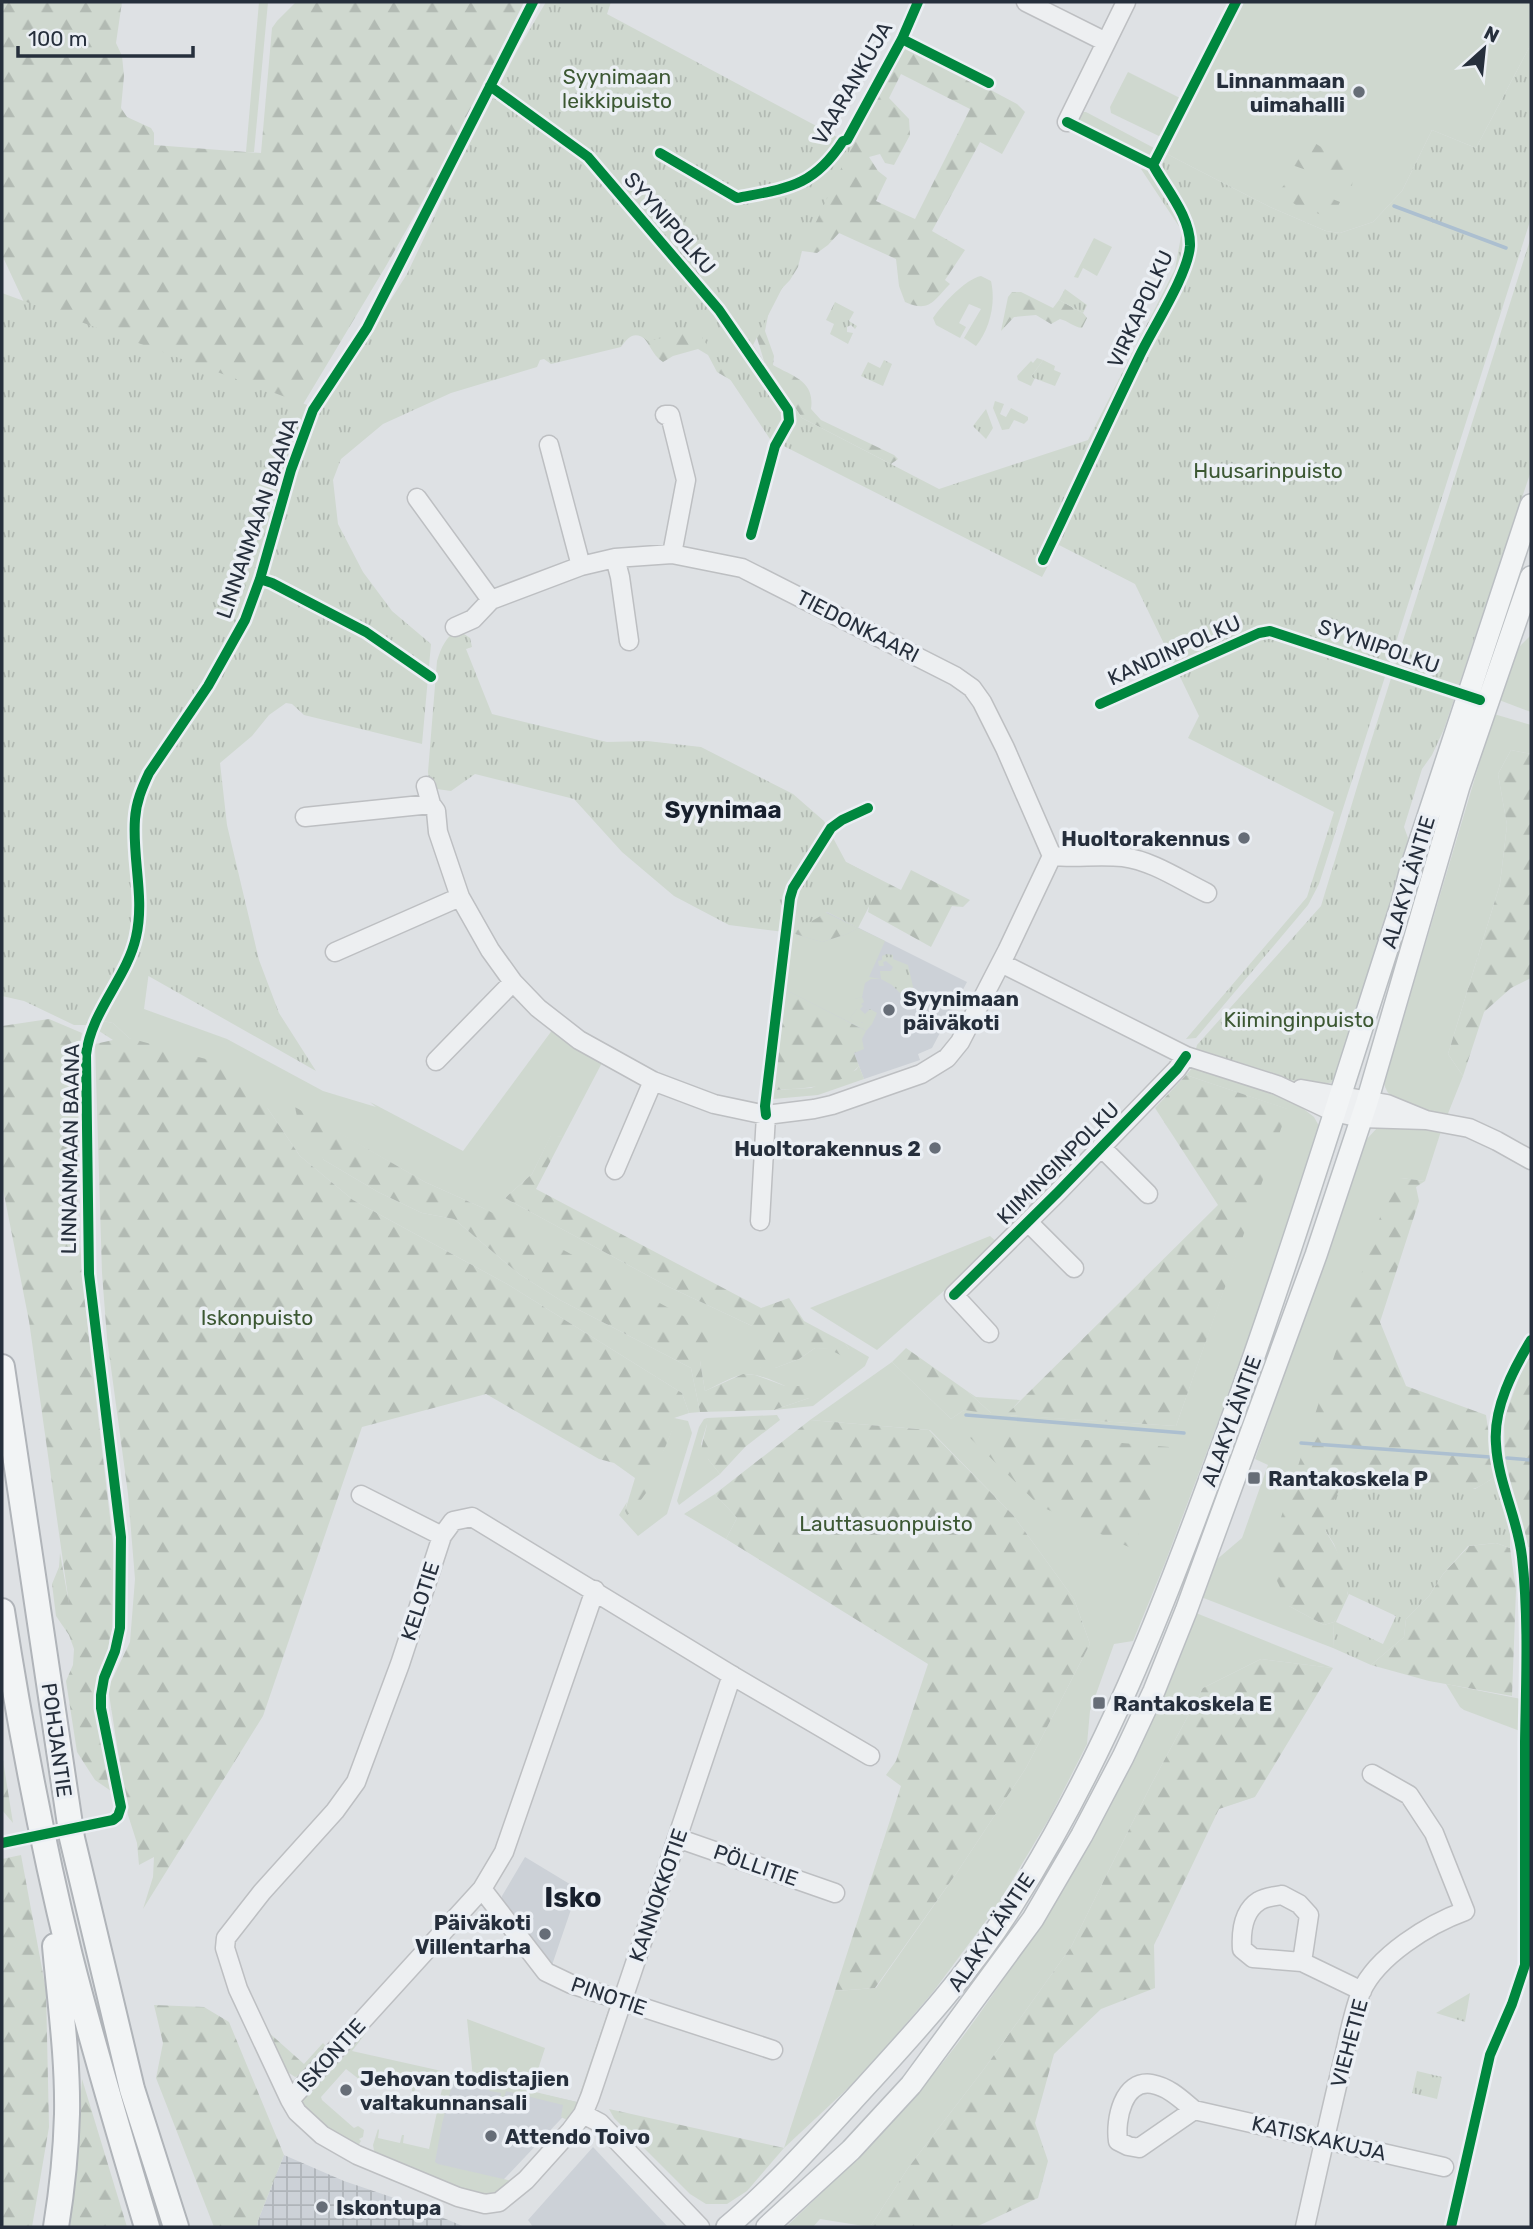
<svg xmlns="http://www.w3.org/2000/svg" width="1533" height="2229" font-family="Rubik,sans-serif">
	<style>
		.built { fill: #ccd1d7 }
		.industrial { fill: url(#industrial-grid) }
		.grass { fill: #cfd8cf }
		.forest { fill: url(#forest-firs); fill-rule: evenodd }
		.park { fill: url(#park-tufts); fill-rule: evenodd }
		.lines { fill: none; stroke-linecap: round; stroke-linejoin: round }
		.stream { stroke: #acbfd0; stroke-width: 3.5 }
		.minor-casing { stroke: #bdbfc2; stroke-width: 21 }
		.major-casing { stroke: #babec2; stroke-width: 24 }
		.highway-casing { stroke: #b0b4b9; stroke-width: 28 }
		.minor { stroke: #edeff1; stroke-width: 18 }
		.major { stroke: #f2f4f5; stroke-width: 21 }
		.highway { stroke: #f2f4f5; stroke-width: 24 }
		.cycleway-casing { stroke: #ebeff4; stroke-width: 15 }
		.cycleway { stroke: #00873e; stroke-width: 10 }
		.poi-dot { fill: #666d77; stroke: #ebeff4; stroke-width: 2.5 }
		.labels { text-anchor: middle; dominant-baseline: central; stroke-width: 7; stroke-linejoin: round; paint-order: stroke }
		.park-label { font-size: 21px; fill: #3c5833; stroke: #ebeff4 }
		.poi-label { font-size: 21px; font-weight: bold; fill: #262f3c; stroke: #ebeff4; text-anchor: start }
		.street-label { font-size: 21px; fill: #262f3c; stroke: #ebeff4 }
		.quarter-label { font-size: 24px; font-weight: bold; fill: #18202d; stroke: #ebeff4 }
		.district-label { font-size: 28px; font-weight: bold; fill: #18202d; stroke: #ebeff4 }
	</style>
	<defs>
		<pattern id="industrial-grid" width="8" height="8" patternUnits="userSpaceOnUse" patternTransform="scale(1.75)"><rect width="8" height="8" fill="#ccd1d7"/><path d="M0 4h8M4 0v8" fill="none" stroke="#afb4b9"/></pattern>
		<pattern id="forest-firs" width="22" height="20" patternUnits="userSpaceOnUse" patternTransform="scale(1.75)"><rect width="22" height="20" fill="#cfd8cf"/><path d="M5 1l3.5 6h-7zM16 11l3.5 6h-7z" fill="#b2bab3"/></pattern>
		<pattern id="park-tufts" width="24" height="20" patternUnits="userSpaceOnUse" patternTransform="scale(1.75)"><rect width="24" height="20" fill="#cfd8cf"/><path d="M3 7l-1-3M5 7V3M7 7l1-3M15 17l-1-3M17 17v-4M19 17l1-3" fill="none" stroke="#b2bab3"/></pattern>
	</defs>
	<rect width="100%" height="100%" fill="#dee1e4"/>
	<!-- built -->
	<path class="built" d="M827 912 967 982 932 1048 918 1054 920 1060 864 1079 854 1053 786 990 792 933Z
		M525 1857 578 1889 551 1968 502 1900V1896Z
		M453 2074 577 2102 490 2194 431 2170Z
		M593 2147 668 2227H533L528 2220Z"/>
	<!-- industrial -->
	<path class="industrial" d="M284 2155 344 2181 403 2201 465 2227H258L257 2223Z"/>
	<!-- grass -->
	<path class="grass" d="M259 2H268L254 152H246Z
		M1242 2H1531V44L1476 148 1432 130 1402 191 1373 222 1340 233 1326 231 1270 207 1165 153 1170 143 1169 140 1233 13H1236Z
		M1128 72 1182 99 1163 138 1111 113 1110 107Z
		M1079 112H1086L1154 148 1156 151 1154 156 1147 159 1073 120Z
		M1094 238 1112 247 1097 276 1083 268 1078 278 1074 277Z
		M981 276 991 281C996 303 990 329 976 346L964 338 981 309 969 304 959 323 966 327 960 338 936 325 933 318C942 305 965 279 981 276Z
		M1037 358 1043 360 1031 377 1035 378 1031 386 1018 380 1017 376 1031 361 1033 363Z
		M995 401 1004 404 1000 414 1006 417 1011 408 1028 417V420L1024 424 1014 420 1009 429 1002 430 993 408Z
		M1531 635V712L1499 700 1518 648Z
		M1494 714 1531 725V754L1511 750 1498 774 1507 825 1500 884 1448 1054 1463 1076 1447 1116C1426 1111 1389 1108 1384 1083Z
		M177 762 144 1009 227 1039 323 1091 376 1107 370 1102 463 1151 553 1029 604 1059 563 1137 551 1136 532 1174 505 1198 667 1286 752 1326 761 1368H775L799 1359 815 1348 849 1349 845 1343 869 1357 865 1366 813 1406 774 1410 809 1398C793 1390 758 1370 741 1375 729 1378 716 1386 705 1391L700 1361 483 1208 425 1182 295 1108 324 1160 378 1192 422 1213 454 1219 519 1274 560 1300 691 1368 700 1412 689 1413 682 1393 507 1284 353 1200 300 1156 268 1109 129 1038 113 1023 103 1021 141 942Z
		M858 928 885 941 869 977 881 979H871L865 983 862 997 855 999 857 1009 850 1018 858 1024 860 1022 866 1024 863 1029 786 990 792 933 822 942 847 934Z
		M859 1066 864 1079 818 1095 773 1099 774 1090 811 1088 856 1070Z
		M1194 1066 1292 1100 1314 1117 1319 1126 1302 1193 1255 1324 1165 1563 1133 1641 1114 1644 1090 1711 1087 1744 1050 1817 997 1906 933 1992 863 2074 784 2148 835 1991 876 1988 958 1871 1026 1768 1090 1644 1074 1599 1013 1515 930 1430 810 1420 892 1362 951 1419 964 1410 991 1413 967 1391 976 1397 1020 1400 1007 1415 1176 1426 1287 1109 1186 1075Z
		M1378 1127 1442 1128 1425 1181 1401 1178 1289 1606 1324 1625 1334 1622 1333 1648 1201 1597 1215 1561 1242 1538 1268 1465 1255 1459 1365 1141Z
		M990 1236 998 1243 877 1350 810 1308Z
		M674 1418 688 1421 692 1433 667 1514 638 1536 619 1515 627 1502 625 1511 627 1515C640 1492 673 1442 674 1418Z
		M707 1418V1424L701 1444 708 1459 720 1474 679 1505 677 1501 699 1427 704 1419Z
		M715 1494 737 1518 726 1539 684 1514Z
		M1196 1613 1333 1668 1261 1659 1203 1688 1151 1785 1071 1947 984 2069 908 2168 870 2227 820 2219 813 2227H786C832 2183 878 2139 920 2090 982 2018 1033 1936 1080 1853 1124 1775 1165 1697 1196 1613Z
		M1446 1684 1521 1699 1520 1731 1464 1710 1460 1707Z
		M608 2005 614 2007 582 2103 569 2121 561 2117 563 2105 506 2091 502 2105H499L501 2093 490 2091 478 2082 461 2081V2077H454L442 2124 435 2162 438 2164 516 2182 504 2193 480 2196 375 2156 373 2145 378 2129 379 2130 378 2138 400 2143 402 2135H404L403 2143 429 2149 442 2089 417 2084 414 2092 412 2091 413 2083 392 2078 388 2086V2077L379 2075 378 2083 368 2073 364 2078 366 2080 364 2083 346 2069 321 2097 322 2100 354 2128 358 2126 364 2130 363 2137 359 2139 361 2141 356 2149 342 2143 302 2107V2098L361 2030 366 2033 352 2051 473 2078 467 2019 545 2048 531 2091 577 2102 609 2008Z"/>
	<!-- forest -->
	<path class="forest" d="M2 2H122L116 43 122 56 124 76 121 108 127 117 151 128 154 133V145L261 153 272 28 277 21 296 2H524L442 167 386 266 287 431 79 420 2 255Z
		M908 46 1017 104 1025 112 1002 154 980 142 932 231 965 250 945 280 950 284C933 301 930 313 905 302L899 286 896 259 839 233 828 245 817 253 802 251 798 267 790 280 771 300 765 331 774 356 773 365C794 377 815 381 811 409L821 420 894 455 898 459 891 464 802 418 764 361 751 318 833 163 848 143 901 48ZM901 74 970 109 915 219 876 201 887 178 878 171 869 157 880 154 885 163 894 165 910 135 909 119 889 98Z
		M1307 138C1324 150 1356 162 1352 186L1292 165Z
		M1285 184 1298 185 1340 202 1332 219 1296 205 1278 192Z
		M1012 292H1021L1053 308 1059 300 1083 313 1087 318 1082 328C1074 327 1068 321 1060 319L1051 324 1036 315 1014 317 1001 331 1008 297Z
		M698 317 746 389 717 372 708 355 698 349 673 356 663 362C651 354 651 344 641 335Z
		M1511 750 1531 754V978L1511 988 1484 1012 1463 1076 1448 1054 1500 884 1507 825 1498 774Z
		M846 862 901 890 911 870 970 900 963 907 952 906 931 947 868 912 871 897Z
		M795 898 858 928 847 934 822 942 792 933Z
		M786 990 866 1031 862 1039 864 1049 854 1053 859 1066C838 1089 803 1088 774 1090Z
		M49 1019 82 1033 76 1060 79 1152 77 1214 89 1339 117 1577 113 1627 109 1641 111 1648 100 1672 95 1699 111 1791 95 1780 77 1752 66 1681 73 1665 74 1649 69 1635 56 1616 52 1584 59 1567 60 1553 69 1604 29 1321 2 1184V1026Z
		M103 1021 113 1023 129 1038 213 1061 268 1109 300 1156 353 1200 507 1284 682 1393 689 1413 674 1418V1426L646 1493 632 1512 627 1515 625 1511 635 1478 614 1463 599 1459 486 1394 362 1427 263 1716 143 1909 153 1877 154 1857 139 1865 137 1843 128 1815 108 1688 130 1642 135 1579 128 1494 107 1338 102 1273 95 1044 113 1040 99 1031Z
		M1186 1075 1288 1109 1176 1426 1006 1415 1218 1205 1155 1108Z
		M295 1107 425 1182 483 1208 538 1236 705 1328 714 1341 700 1361 705 1391 743 1374 755 1375 785 1386H810L812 1395 809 1398 774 1410 700 1412 691 1368 560 1300 519 1274 454 1219 422 1213 378 1192 324 1160 299 1126Z
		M551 1135 563 1137 536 1189 761 1308 789 1298 804 1321 845 1343 849 1349 842 1356 829 1349 815 1348 799 1359 775 1368H761L745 1351 752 1326 667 1286 505 1198 532 1174Z
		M1401 1178 1425 1181 1416 1187 1419 1201 1380 1322 1406 1386 1486 1415 1495 1477C1489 1480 1482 1486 1476 1488 1456 1495 1408 1482 1388 1476L1325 1530C1335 1547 1350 1570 1348 1591 1347 1601 1339 1613 1334 1622L1324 1625 1289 1606 1267 1560 1390 1187Z
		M906 1348 967 1391 992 1414 964 1410 951 1419 892 1362Z
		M1531 1353V1547H1528L1505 1465 1504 1419 1523 1366Z
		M777 1415 780 1420 745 1447 720 1474 708 1459 702 1456C700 1441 708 1431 707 1418Z
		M810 1420 929 1430 1013 1515 1074 1599 1090 1644 1026 1768 958 1871 875 1988 835 1991 901 1786 886 1775 896 1761 928 1664 726 1539 737 1518 715 1494Z
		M968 1430 1169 1447 1133 1549 1040 1506 965 1433Z
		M1496 1543 1510 1548 1516 1590 1512 1696 1429 1681 1371 1665 1404 1637 1406 1619 1429 1596 1443 1574 1469 1546Z
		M1261 1659 1333 1668 1255 1797 1219 1809 1154 1945 1155 1988 1101 2009 1054 2054 1035 2123 1048 2161 1038 2198 976 2227H870L908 2168 984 2069 1071 1947 1151 1785 1203 1688Z
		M2 1754 13 1823 2 1810Z
		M21 1855 46 1990 49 2127 32 2227H2V1859Z
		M154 2005 204 2007 229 2022 284 2155 257 2223 258 2227H214L156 2078 163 2043Z
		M267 2031 304 2064 323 2043 326 2046C317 2064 315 2072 295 2077L283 2069Z
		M82 2079 127 2227H70Z
		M609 2109 784 2148 747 2191 727 2204H706L690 2194 614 2118Z"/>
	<!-- park -->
	<path class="park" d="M546 2H611L607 14 852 145 817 220 753 345 802 418 939 489 1088 440 1175 269 1182 231 1141 169 1157 165 1165 153 1270 207 1326 231 1340 233 1373 222 1402 191 1432 130 1476 148 1531 44V218L1319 884 1308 905 1196 1038 1186 1039 1307 897 1334 812 1188 738 1199 716 1135 584 1059 545 1042 577 770 439 697 330 648 341C635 331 630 335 621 347L551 364 544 359 540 360 537 367 451 393 383 424 341 459 333 480 338 524 363 572 392 611 431 644 422 744 304 715 292 704 286 703 269 715 252 736 220 763 227 825 259 960 279 1013 316 1071 122 961 87 1025H74L24 1001 2 996V293L321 410 407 274 457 168 517 51Z
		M1531 237V471L1444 729 1432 755 1422 769 1404 827 1408 838 1402 876 1334 1082C1300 1090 1234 1064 1200 1053L1196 1049 1197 1045 1321 906 1367 754Z
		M1065 289 1087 305 1083 313 1059 300Z
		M835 302 854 312 849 321 857 326 855 329 851 325 847 327V332L853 333 848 344 830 334 834 324 826 320Z
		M884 360 892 364 883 386 861 376 868 362 880 368Z
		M1043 360 1055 366 1054 370 1061 373 1055 386 1031 377Z
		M986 409 993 428 986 439 973 426Z
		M458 630 470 638 472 647 466 649 492 714 607 742 647 741 701 747 793 794 824 821 846 862 882 881 858 928 827 912 792 933 729 925 674 896 622 852 574 799 475 774 451 791 430 788 428 772 437 661C441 648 446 636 458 630Z
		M887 954 893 955V959L908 965 914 991 900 993 892 985 881 979 880 971H891L893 967 886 961 883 962 884 966H879L878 961 882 960V956Z
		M862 997 864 1002 861 1004 863 1006 860 1009 865 1014 870 1009 877 1013 872 1024 866 1031 863 1029 865 1024 861 1022 859 1025 850 1018 857 1009 854 1007 855 999Z
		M1348 1474 1388 1476 1416 1484 1456 1489H1475L1495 1477 1510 1526V1548L1496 1543 1468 1546 1443 1574 1429 1596 1406 1619 1404 1637 1371 1665 1333 1648 1334 1622 1348 1593 1346 1575 1334 1544 1325 1530 1328 1511ZM1349 1594 1396 1616 1383 1644 1336 1622Z
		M1470 1993 1465 2022 1436 2013Z
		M1417 2071 1442 2077 1437 2099 1412 2093Z"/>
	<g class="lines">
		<!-- stream -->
		<path class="stream" d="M1394 206 1506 248
			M966 1415 1184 1433
			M1301 1443 1490 1457
			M1507 1458 1531 1460"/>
		<!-- minor casing -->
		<g class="minor-casing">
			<path id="minor" d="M1026 2 1106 42
				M1067 122 1126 2
				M665 415H670L686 480 672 554
				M549 445 581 566
				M417 498 491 600
				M615 558 620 577 629 641
				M426 786 431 804 436 811 438 832 460 897 490 950 513 982 538 1008 579 1040 653 1081 714 1104 766 1115 814 1109 832 1105 921 1074 947 1058 960 1042 1007 951 1052 856 1005 748 982 702 972 688 955 676 742 568 672 554 615 558 581 566 491 600 473 619 455 627
				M305 817 431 804
				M1052 856C1075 858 1099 855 1123 857 1153 861 1180 880 1207 893
				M335 952 460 897
				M1001 963 1186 1056 1277 1085 1334 1112 1361 1118 1426 1120
				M436 1061 513 982
				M1301 1089 1387 1104 1426 1120 1469 1128 1497 1141 1531 1160
				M1101 1147 1148 1194
				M615 1170 653 1081
				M760 1221 766 1115
				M1028 1222 1074 1268
				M989 1333 954 1295 1058 1192 1177 1069 1186 1056
				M361 1495 442 1536
				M595 1590 504 1852 482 1889 290 2100 297 2112 322 2135 357 2155 458 2197 485 2204 499 2202 526 2180 571 2130 583 2114 590 2097 732 1675
				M677 1838 835 1893
				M482 1889 546 1972 571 1984 773 2050
				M1302 1962 1253 1958 1242 1949C1241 1933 1243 1911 1259 1901 1265 1897 1275 1896 1282 1895L1299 1904 1309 1915 1302 1962 1362 1991
				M290 2100 238 1989 225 1948 226 1938 262 1892 335 1811 356 1782 400 1664 442 1536 453 1521 472 1517 733 1676 870 1756
				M1194 2110 1139 2148 1128 2146 1118 2141C1115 2120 1123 2079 1152 2084 1169 2087 1182 2100 1194 2110L1444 2167
				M583 2114 600 2123 700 2227
				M1305 2227C1317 2173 1329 2119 1342 2065 1348 2041 1352 2015 1361 1992 1377 1956 1429 1924 1465 1911L1434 1833 1409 1795 1372 1774"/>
		</g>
		<!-- major casing -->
		<g class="major-casing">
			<path id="major" d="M727 2227C777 2185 821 2135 865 2087 918 2029 971 1971 1013 1904 1103 1762 1161 1614 1218 1457 1285 1275 1342 1088 1402 903L1411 868 1531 505
				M767 2227 851 2150 911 2085 1033 1919 1082 1835 1123 1757 1154 1691 1186 1611 1316 1255 1367 1102 1459 786 1531 577"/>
		</g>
		<!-- highway casing -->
		<g class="highway-casing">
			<path id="highway" d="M2 1367 72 1838 132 2089 176 2227
				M2 1611C20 1727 42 1842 70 1956 93 2047 120 2137 147 2227
				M55 1946C60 2002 68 2058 67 2114 66 2152 62 2190 56 2227"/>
		</g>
		<!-- minor -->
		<use href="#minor" class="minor"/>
		<!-- major -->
		<use href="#major" class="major"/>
		<!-- highway -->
		<use href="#highway" class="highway"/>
		<!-- cycleway casing -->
		<g class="cycleway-casing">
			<path id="cycleway" d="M902 39 989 83
				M490 86 588 157 719 310 788 410 789 421 775 446 751 535
				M1067 122 1153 165
				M660 153 737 198C788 188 813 187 843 141L847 140 902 39 918 2
				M1043 560C1075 493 1106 425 1139 357 1152 329 1188 275 1190 246 1191 217 1166 189 1153 165L1236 2
				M260 579 272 583 366 632 431 677
				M1100 704 1259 633 1270 631 1480 700
				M766 1115 765 1106 790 898 793 888 831 828 842 820 868 808
				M954 1295 1058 1192 1177 1069 1186 1056
				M2 1843 113 1820 118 1816 121 1807 101 1708V1695L104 1678 115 1651 120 1628 121 1537 89 1274 86 1055C91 1011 127 978 136 937 145 898 132 858 135 819 136 802 142 788 149 773L208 686 245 620 260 579 291 470 313 410 367 328 533 2
				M1451 2227 1490 2055 1512 2004 1525 1965C1525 1891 1525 1817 1525 1742 1526 1681 1529 1619 1522 1557 1518 1519 1498 1483 1496 1444 1493 1408 1513 1370 1531 1340"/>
		</g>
		<!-- cycleway -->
		<use href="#cycleway" class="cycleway"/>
	</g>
	<!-- markers -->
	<g class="poi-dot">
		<circle cx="1359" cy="92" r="7"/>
		<circle cx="1244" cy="838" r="7"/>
		<circle cx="889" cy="1010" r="7"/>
		<circle cx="935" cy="1148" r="7"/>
		<rect x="1247" y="1471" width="14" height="14" rx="3.5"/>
		<rect x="1092" y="1696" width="14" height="14" rx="3.5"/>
		<circle cx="545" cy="1934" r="7"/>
		<circle cx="346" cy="2090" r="7"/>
		<circle cx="491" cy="2136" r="7"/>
		<circle cx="322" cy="2207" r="7"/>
	</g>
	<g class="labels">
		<!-- park labels -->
		<g class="park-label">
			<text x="617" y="76">Syynimaan<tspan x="617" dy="24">leikkipuisto</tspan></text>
			<text x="1268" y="470">Huusarinpuisto</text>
			<text x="1299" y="1019">Kiiminginpuisto</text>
			<text x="257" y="1317">Iskonpuisto</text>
			<text x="886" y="1523">Lauttasuonpuisto</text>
		</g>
		<!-- poi labels -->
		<g class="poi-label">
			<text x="1345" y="80" text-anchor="end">Linnanmaan<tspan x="1345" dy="24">uimahalli</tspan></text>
			<text x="1230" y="838" text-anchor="end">Huoltorakennus</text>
			<text x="903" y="998">Syynimaan<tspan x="903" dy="24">päiväkoti</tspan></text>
			<text x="921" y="1148" text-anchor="end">Huoltorakennus 2</text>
			<text x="1268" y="1478">Rantakoskela P</text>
			<text x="1113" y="1703">Rantakoskela E</text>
			<text x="531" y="1922" text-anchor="end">Päiväkoti<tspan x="531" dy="24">Villentarha</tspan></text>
			<text x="360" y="2078">Jehovan todistajien<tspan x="360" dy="24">valtakunnansali</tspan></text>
			<text x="505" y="2136">Attendo Toivo</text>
			<text x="336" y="2207">Iskontupa</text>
		</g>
		<!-- street labels -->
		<g class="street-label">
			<text transform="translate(852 83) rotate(-60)">VAARANKUJA</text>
			<text transform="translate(670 223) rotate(49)">SYYNIPOLKU</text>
			<text transform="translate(1140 309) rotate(-65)">VIRKAPOLKU</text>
			<text transform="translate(257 518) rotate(-71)">LINNANMAAN BAANA</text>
			<text transform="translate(858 626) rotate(27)">TIEDONKAARI</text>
			<text transform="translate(1379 646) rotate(19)">SYYNIPOLKU</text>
			<text transform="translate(1174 650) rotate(-24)">KANDINPOLKU</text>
			<text transform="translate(1408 882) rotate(-73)">ALAKYLÄNTIE</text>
			<text transform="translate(70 1149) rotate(-89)">LINNANMAAN BAANA</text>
			<text transform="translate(1058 1163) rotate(-45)">KIIMINGINPOLKU</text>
			<text transform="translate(1231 1421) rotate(-70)">ALAKYLÄNTIE</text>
			<text transform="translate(420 1601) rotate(-72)">KELOTIE</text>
			<text transform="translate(57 1740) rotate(82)">POHJANTIE</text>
			<text transform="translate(756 1865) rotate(19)">PÖLLITIE</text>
			<text transform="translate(658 1895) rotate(-71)">KANNOKKOTIE</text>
			<text transform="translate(991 1932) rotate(-56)">ALAKYLÄNTIE</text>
			<text transform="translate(609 1996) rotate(19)">PINOTIE</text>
			<text transform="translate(1349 2043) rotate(-75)">VIEHETIE</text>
			<text transform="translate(331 2055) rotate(-48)">ISKONTIE</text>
			<text transform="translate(1319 2138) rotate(13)">KATISKAKUJA</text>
		</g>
		<!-- quarter labels -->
		<g class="quarter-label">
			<text x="723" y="810">Syynimaa</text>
		</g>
		<!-- district labels -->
		<g class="district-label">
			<text x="573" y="1897">Isko</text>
		</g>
	</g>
	<!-- border -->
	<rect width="1533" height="2229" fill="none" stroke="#262f3c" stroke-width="7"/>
	<!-- north arrow -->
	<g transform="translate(1484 49) rotate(27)" stroke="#ebeff4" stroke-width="5" paint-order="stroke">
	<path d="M0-5L12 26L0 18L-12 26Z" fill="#262f3c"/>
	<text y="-10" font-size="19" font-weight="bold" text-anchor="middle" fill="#262f3c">N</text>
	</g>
	<!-- scale -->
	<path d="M18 46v10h175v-10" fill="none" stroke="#262f3c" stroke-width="3.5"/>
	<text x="28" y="46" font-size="21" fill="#262f3c" stroke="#ebeff4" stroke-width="5" paint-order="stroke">100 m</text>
</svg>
